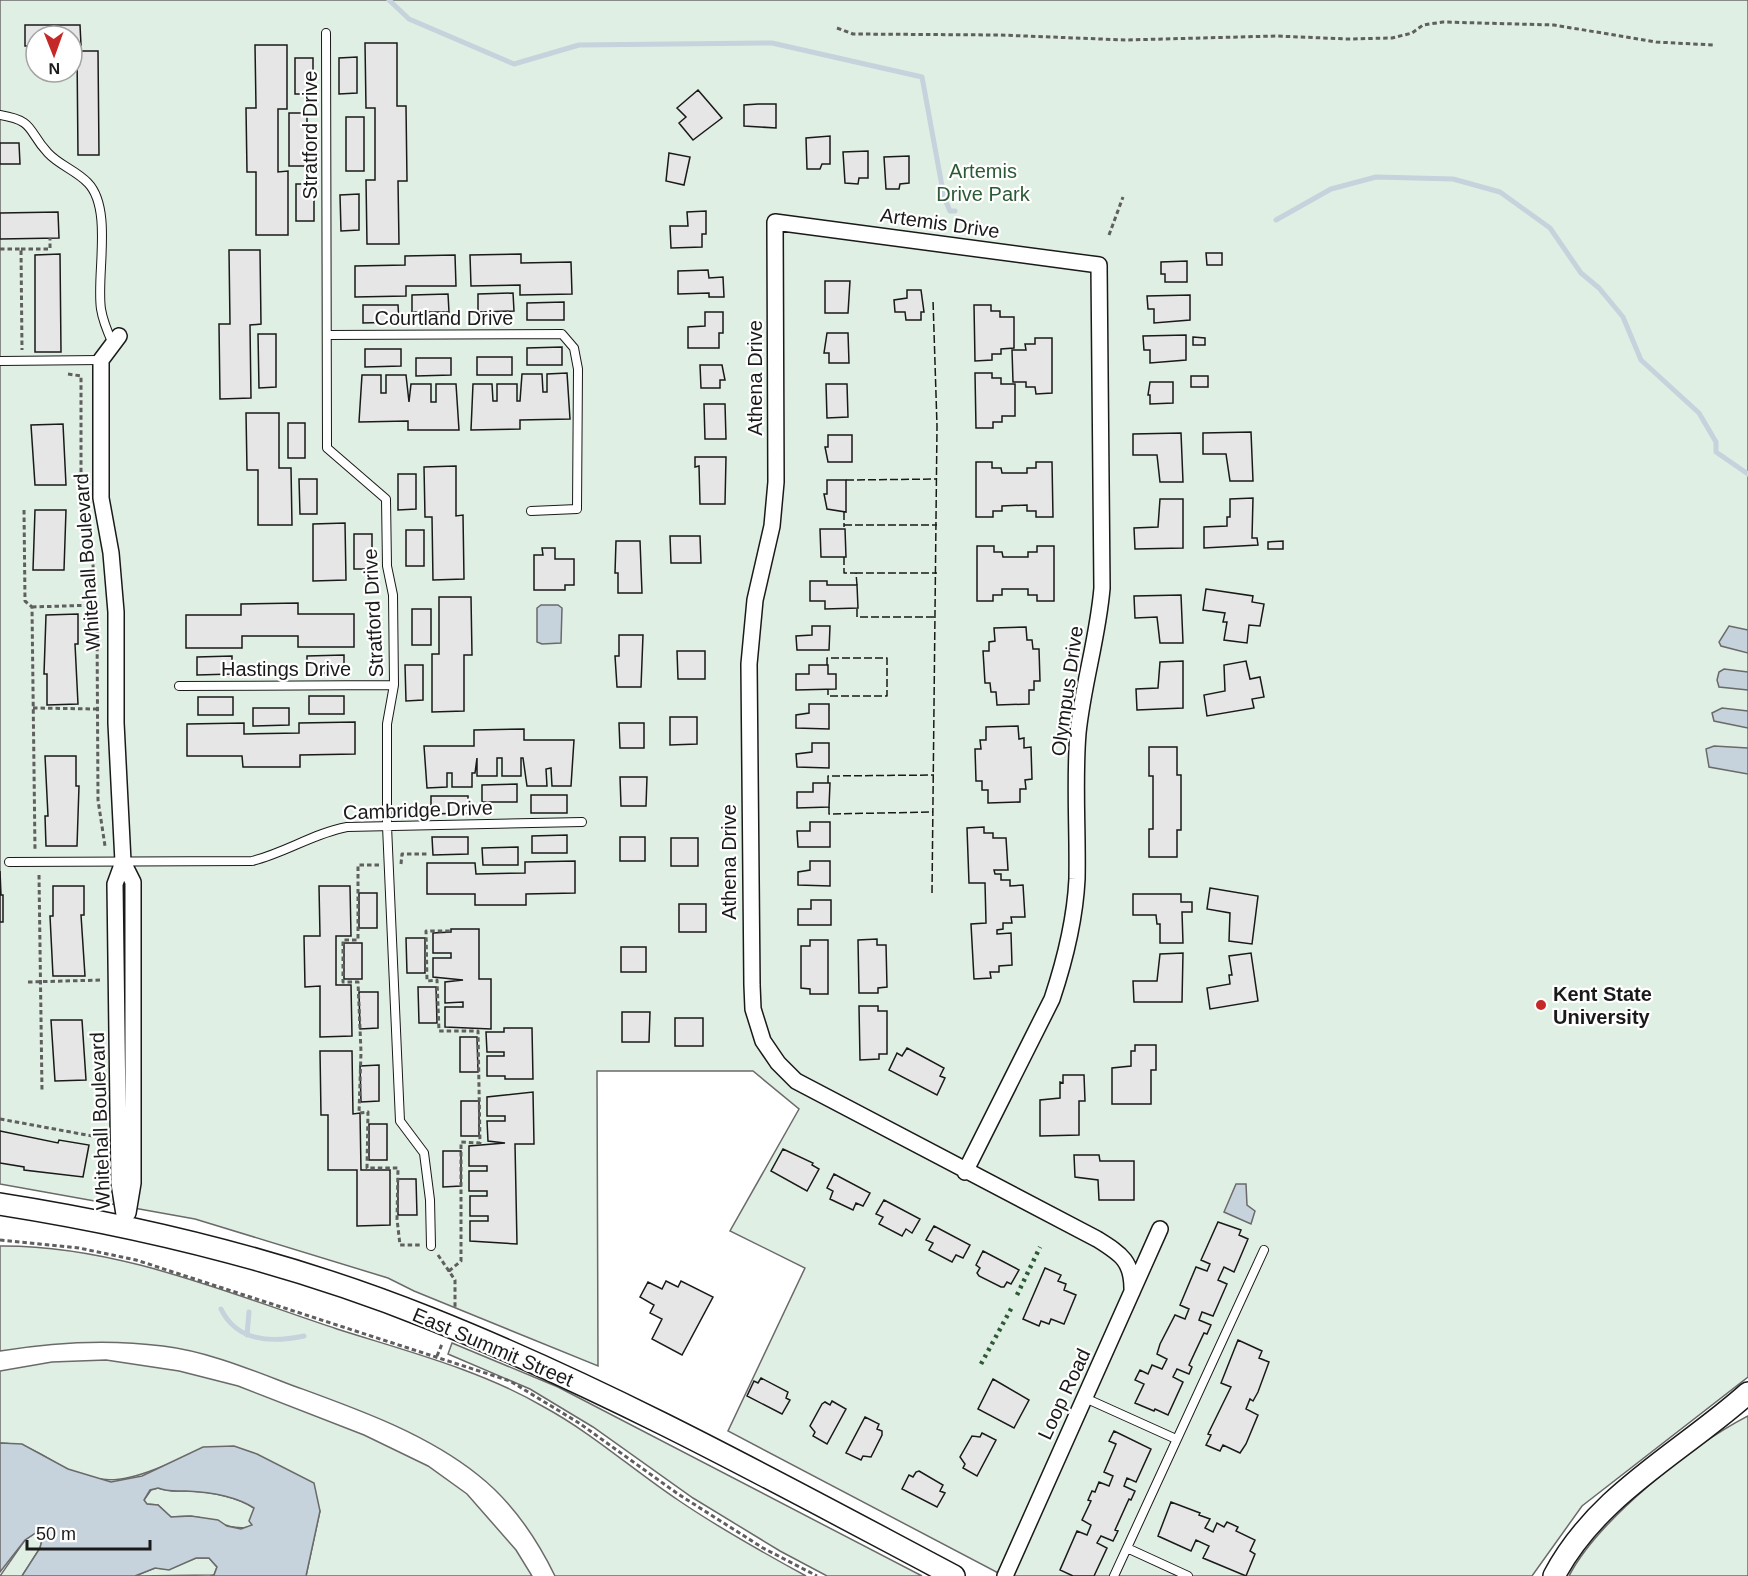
<svg xmlns="http://www.w3.org/2000/svg" width="1748" height="1576" font-family="Helvetica,sans-serif">
	<style>
		.green { fill: #e0efe3; stroke: #6a6a6a; stroke-width: 1.5; fill-rule: evenodd }
		.water { fill: #c6d2dc; stroke: #6a6a6a; stroke-width: 1.5; fill-rule: evenodd }
		.lines { fill: none; stroke-linecap: round; stroke-linejoin: round }
		.stream { stroke: #c6d2dc; stroke-width: 5 }
		.building { fill: #e6e6e6; stroke: #1a1a1a; stroke-width: 1.5 }
		.lane-casing { stroke: #1a1a1a; stroke-width: 10 }
		.street-casing { stroke: #1a1a1a; stroke-width: 18 }
		.secondary-casing { stroke: #1a1a1a; stroke-width: 24 }
		.path { stroke: #5f5f5f; stroke-width: 3; stroke-dasharray: 4.5 3; stroke-linecap: butt }
		.lane { stroke: #fff; stroke-width: 8 }
		.street { stroke: #fff; stroke-width: 15 }
		.secondary { stroke: #fff; stroke-width: 21 }
		.hedge { stroke: #2b5a34; stroke-width: 4.5; stroke-dasharray: 3 4.5; stroke-linecap: butt }
		.fence { stroke: #1a1a1a; stroke-width: 1.5; stroke-dasharray: 8 3; stroke-linecap: butt }
		.poi-dot { fill: #c62828; stroke: #fff; stroke-width: 2 }
		.labels { text-anchor: middle; dominant-baseline: central; stroke-width: 4.5; stroke-linejoin: round; paint-order: stroke }
		.street-label { font-size: 20px; fill: #1a1a1a; stroke: #fff }
		.park-label { font-size: 20px; fill: #2b5a34; stroke: #fff }
		.poi-label { font-size: 20px; font-weight: bold; fill: #1a1a1a; stroke: #fff; text-anchor: start }
	</style>
	<rect width="100%" height="100%" fill="#fff"/>
	<!-- green -->
	<path class="green" d="M0 0H1748V1377L1582 1506 1532 1576H1004L728 1431 805 1268 730 1231 799 1109 753 1071H597L598 1366 414 1291 388 1278 195 1219 0 1184ZM36 36H72V72H36Z
		M0 1246C116 1245 228 1293 337 1329 406 1351 481 1370 544 1407 592 1433 633 1470 678 1500 719 1528 762 1552 806 1576H555C537 1539 511 1501 478 1475 423 1431 351 1407 286 1383 247 1368 205 1351 163 1346 109 1339 54 1342 0 1351Z
		M452 1343 558 1387 922 1576H827L780 1551 693 1498 593 1427 530 1389 448 1354Z
		M106 1360 179 1371 238 1386 364 1435 428 1466 467 1494 516 1550 532 1576H306L320 1511 173 1462C134 1479 104 1489 65 1468 39 1454 30 1444 0 1443V1371L52 1362Z
		M1748 1416V1576H1569C1598 1520 1692 1445 1748 1416Z
		M158 1488C169 1492 179 1491 190 1491 212 1492 235 1496 254 1508L252 1525C239 1534 212 1519 196 1517 188 1515 179 1517 171 1517L158 1505 146 1504 144 1500 151 1490Z
		M37 1532H44L40 1548 22 1576H0L25 1540Z
		M196 1558H209L217 1567 214 1575 135 1576 155 1568 169 1569Z"/>
	<!-- water -->
	<path class="water" d="M541 605H558L562 608 561 643 542 644 537 642V608Z
		M1729 626 1748 630V653L1721 646 1719 642Z
		M1724 669 1748 672V690L1719 687 1717 680 1719 672Z
		M1722 708 1748 711V728L1714 721 1712 713Z
		M1714 746 1748 748V774L1709 767 1706 749Z
		M1236 1184H1246L1247 1205 1255 1211 1251 1224 1224 1212Z
		M0 1443 22 1444 68 1469 111 1482 142 1476 203 1447 234 1446 257 1454 314 1483 320 1511 306 1576H210L214 1575 217 1567 209 1558H196L169 1570 155 1568 135 1576H22L40 1548 44 1532H37L25 1540 0 1572ZM158 1488C167 1492 175 1491 186 1491 209 1492 234 1495 254 1508L249 1521 252 1525 241 1529 227 1526 218 1520 191 1516 171 1517 158 1505 147 1504 144 1500 150 1490Z"/>
	<g class="lines">
		<!-- stream -->
		<path class="stream" d="M389 0 409 19 514 64 579 45 772 43 922 77 944 197 950 211H955
			M1276 220 1331 189 1376 177 1453 179 1500 192 1550 228 1581 273 1599 288 1623 317 1641 360 1699 413 1716 442V452L1748 474
			M221 1309C237 1342 271 1343 304 1336
			M247 1335 249 1312"/>
	</g>
	<!-- building -->
	<path class="building" d="M25 25H80L81 45 72 46V36H36V46H25Z
		M365 43H397V106H406L407 181H398L399 244H367L366 180H375V108H366Z
		M255 45H287V109H278V172L288 171V235H256V172H247L246 108H256Z
		M77 51H98L99 155H78Z
		M357 57V93L339 94V58Z
		M295 58H313V94H295Z
		M698 90 722 118 693 140 679 123 686 117 677 108Z
		M758 104H776V128L744 126V105Z
		M289 113H307V166H289Z
		M346 117H364V171H346Z
		M830 136V164H822L820 169H807L806 138Z
		M0 143H19L20 164H0Z
		M868 151V178H859L858 184 845 183 843 152Z
		M669 153 690 157 684 185 666 181Z
		M909 156V183L900 184 899 189H886L884 157Z
		M296 184H314V221H296Z
		M359 194V230L341 231 340 195Z
		M706 211V234H702V247L671 248 670 226H688L687 212Z
		M58 212 59 238 0 239V213Z
		M229 250H260L261 324 250 325 251 398 220 399 219 324H230Z
		M1206 253H1222V265H1207Z
		M60 254 61 352H35V255Z
		M521 254V263L571 262 572 294 520 295V285L471 286 470 255Z
		M455 255 456 286H406V296L355 297V266L405 265V256Z
		M1187 261V282H1165V274H1161V262Z
		M708 270 709 278 723 277 724 297H709V293L678 294V271Z
		M825 281H850L848 313H825Z
		M907 290H921L924 312H921V320H906L905 312H895L894 300 907 298Z
		M513 293 514 311 478 312V294Z
		M448 294 449 312H412V295Z
		M1190 295V320L1154 323V309H1148L1147 296Z
		M564 302V320H527V303Z
		M363 305H398L399 322 363 323Z
		M974 305H991V311H1000V317H1014V348L1001 349V354H992V360L975 361Z
		M705 312H723V333H719V348H688V327L705 326Z
		M827 333H848L849 363H829V353H824Z
		M258 334H276V387L259 388Z
		M1186 335V360L1150 363V350H1144L1143 336Z
		M1193 337 1205 338V345H1193Z
		M1035 338H1052V393L1036 394 1035 387H1026V382H1013L1012 350H1026L1025 344H1035Z
		M562 347V365H527V348Z
		M365 349H401V366L365 367Z
		M477 357H512V375H477Z
		M416 358H451V375L416 376Z
		M700 365H722L725 380H720V388H701Z
		M567 373 570 419 520 420V429L471 430 473 384H492L493 401H497V384H517V401H520L522 374H542L543 392H547V374Z
		M975 373H992V378H1001V384H1015V416H1002V422H993V428H976Z
		M362 375H381V393H386V375H406L409 402 411 384H431V402H436V384H456L459 430H408V421L359 422Z
		M1191 376H1208V387H1191Z
		M1150 382H1173V403L1150 404V395H1148Z
		M826 384H847L848 417 827 418Z
		M704 404H725L726 439H705Z
		M246 413H279V468H291L292 525H258V470H247Z
		M288 423H305V458H288Z
		M63 424 66 485H35L31 425Z
		M1251 432 1253 481H1230L1226 454H1203V433Z
		M1181 433 1183 482H1160L1157 455H1133V434Z
		M828 435H852V462H828L825 447H828Z
		M695 457H726L725 504H700L699 466 695 467Z
		M976 462H992V468H1001L1002 473H1027V468H1036V462H1052L1053 517H1036V511H1027V505L1002 506V511H993V517H976Z
		M456 466V516L463 515 464 579 433 580 432 517H425L424 467Z
		M398 474H416V509L398 510Z
		M299 479H317V514H300Z
		M827 480H846V512L827 509 824 494H827Z
		M1253 498 1252 538H1257L1258 545 1204 548V527L1227 526V517H1230V499Z
		M1160 499H1183V548L1135 549 1134 528 1158 527Z
		M35 510H66L64 570H33Z
		M345 523 346 580 313 581V524Z
		M820 529H845L846 557H821Z
		M406 530H424V566H406Z
		M354 534H372V569H354Z
		M670 536H700L701 563H671Z
		M616 541H640L642 593H618V573H615Z
		M1283 541V549H1268V542Z
		M977 546H994V552H1002L1003 557H1028V552H1037V546H1054V601H1037V595H1028V589H1002V595H993V601H977Z
		M542 548H555V559H574V585H565V590H534V555H543Z
		M810 581H827V585H857L858 608 825 609V601H810Z
		M1206 589 1253 596 1252 602 1264 604 1260 626 1249 625 1247 643 1224 640 1227 622H1223L1225 613 1203 610Z
		M1181 595 1183 643H1160L1157 617 1135 618 1134 596Z
		M439 597H471L472 655H464V711L432 712V654H439Z
		M298 603V614H354V647H298V636H242V648H186V615H241V604Z
		M412 609H431V645H412Z
		M78 614V644H75L78 704 47 705V674H44L46 615Z
		M812 626H830L829 650H797L796 636 812 635Z
		M1026 627 1027 640H1032L1033 649H1039L1040 681H1034V690H1029V704L997 705 996 692H991L990 683H985L983 651H989V642L995 641 994 628Z
		M619 635H643L641 687H617L615 656H619Z
		M677 651H705V679H678Z
		M344 655V673H307V656Z
		M232 656V674L197 675V657Z
		M1183 661V708L1137 710 1136 689 1158 688 1160 662Z
		M1246 661 1250 679 1260 677 1264 697 1252 699 1254 708 1207 716 1204 695 1225 691 1224 665Z
		M405 665H423V700L406 701Z
		M809 665H828V674H836V689L796 690V674H809Z
		M309 696H344V714H309Z
		M198 697H233V715H198Z
		M809 704H829V729L796 728V715L809 713Z
		M253 708H289V725L253 726Z
		M670 717H697V744L670 745Z
		M355 722V754L300 755V767H243L242 756H187V724L244 723V734L299 733V723Z
		M619 723H644V748H620Z
		M1018 726 1019 739 1024 738V748L1031 747 1032 779 1025 780 1026 789H1020V802L988 803V790H982V781H976L975 749H981L980 740H986V727Z
		M524 729V740H574L571 786H552L551 768 546 769 547 786H527L523 758H521V776H502V758H497V776H477V758L475 773H472V787H452V773H447V787L427 788 424 746H474V730Z
		M812 743H829V768L797 767 796 754 812 752Z
		M1149 747H1177V775H1181V830H1177V857H1149V829H1153V776H1149Z
		M45 756H76V786H79L77 846H46L45 816H48Z
		M620 777H647L646 806H621Z
		M813 783H830L829 807 797 808V792H813Z
		M517 784V802H482V785Z
		M531 795H567V813H531Z
		M431 796H468V813L431 814Z
		M810 822H830V847H798L797 831H810Z
		M984 827V833H993V838H1006L1008 870H994L995 874H1001V880H1010V886L1023 885 1025 917H1011L1012 923H1003V929L997 930V934L1011 933 1012 965 999 966V972H990L991 978 974 979 971 924 986 923 985 883H969L967 828Z
		M567 835V853H532V836Z
		M432 837H468V854L433 855Z
		M620 837H645V861H620Z
		M671 838H698V866H671Z
		M518 847V865H483L482 848Z
		M575 861V893L526 894V905H475V894H427V863H475L476 874 525 873V862Z
		M810 861H830V886L798 885V872L810 870Z
		M0 871 1 895H3V922H0Z
		M53 886H84V915H81L85 976H53L50 916H53Z
		M319 886H350L351 936H336V985H351L352 1036 320 1037V986L305 987 304 936H320Z
		M1210 888 1258 896 1252 944 1229 941 1230 913 1207 909Z
		M359 893H377V928H359Z
		M1133 894H1181V902H1192V912H1182L1183 943H1160V924H1157L1156 915H1133Z
		M811 900H831V925H798V909H811Z
		M679 904H706V932H679Z
		M451 929H479V979H491V1029L445 1027V1007H463V1002L445 1003V982L463 980 433 977V958H451V953H433V933L451 932Z
		M406 938H425V973H407Z
		M877 939V945H886L887 987 878 988V993H859L858 940Z
		M810 940H828V994H810V989L801 988V946H810Z
		M344 943H362V979H344Z
		M621 947H646V972H621Z
		M1183 953 1182 1002H1134L1133 981H1157L1160 954Z
		M1251 953 1258 1001 1210 1009 1207 988 1230 984 1229 975H1232L1229 956Z
		M418 987H436L437 1023H419Z
		M359 992H378V1028L360 1029Z
		M859 1006H878V1011H887V1054H879V1059L860 1060Z
		M622 1012H650L649 1042H622Z
		M675 1018H703V1046H675Z
		M51 1020H82L86 1080 55 1081Z
		M504 1028H532L533 1079H505V1076H487V1056H504V1052H487L486 1032H504Z
		M460 1037H477L478 1072H460Z
		M1135 1045H1156V1070H1151V1104H1112V1068L1131 1066V1051H1135Z
		M907 1048 944 1068 940 1076 945 1078 937 1095 889 1070 897 1053 902 1056Z
		M320 1051H352L353 1114 360 1113 361 1170H390V1225L357 1226V1170H328V1115H321Z
		M379 1065V1101L361 1102 360 1066Z
		M1063 1075H1084L1085 1101H1079V1135L1040 1136V1100L1060 1098V1082L1063 1083Z
		M533 1092 534 1144H515L517 1244 470 1241V1221H488V1216H470V1196H487V1191H469V1171H487V1166H469V1146L505 1143 488 1141 487 1121H505V1116H487V1097Z
		M461 1101H479V1136H461Z
		M369 1124H387V1160H369Z
		M0 1131 58 1143 59 1140 89 1145 83 1177 24 1170V1167L0 1163Z
		M783 1149 813 1163 812 1165 819 1169 807 1191 771 1171Z
		M443 1151H461V1186L443 1187Z
		M1074 1155H1099L1100 1161H1134V1200H1099L1098 1180 1075 1177Z
		M834 1174 870 1193 863 1206 856 1203 853 1210 830 1199 833 1191 827 1188Z
		M398 1179H416L417 1215H398Z
		M884 1200 920 1219 912 1233 906 1229 902 1236 879 1224 883 1217 876 1214Z
		M1218 1222 1241 1230 1239 1235 1248 1239 1234 1272 1224 1267 1218 1280 1227 1284 1213 1316 1202 1312 1199 1320 1211 1325 1207 1334 1204 1333 1189 1365 1192 1367 1189 1374 1177 1369 1173 1377 1183 1382 1168 1415 1155 1409 1154 1411 1135 1403 1144 1384 1135 1380 1140 1370 1148 1374 1152 1365 1162 1369 1167 1359 1157 1354 1160 1344 1175 1315 1185 1319 1189 1309 1180 1305 1196 1267 1207 1271 1210 1264 1201 1260Z
		M934 1226 970 1245 963 1258 956 1255 952 1262 929 1250 933 1243 926 1240Z
		M983 1251 1019 1270 1011 1284 1007 1282 1004 1287H1001L979 1276 977 1273 980 1268 976 1265Z
		M1045 1268 1061 1275 1058 1281 1066 1284 1064 1290 1076 1295 1064 1324 1051 1319 1049 1324 1041 1321 1039 1326 1023 1319Z
		M666 1281 678 1287 681 1281 713 1297 682 1355 652 1339 662 1319 650 1313 654 1305 640 1297 648 1282 662 1289Z
		M1238 1340 1262 1351 1259 1358 1269 1362 1258 1392 1253 1401 1250 1399 1246 1409 1258 1415 1246 1444 1240 1453 1223 1445 1220 1451 1206 1445 1211 1435 1208 1434 1231 1387 1221 1383Z
		M761 1378 788 1392 786 1398 790 1400 782 1414 747 1396 754 1381 758 1383Z
		M993 1379 1029 1400 1014 1428 978 1409Z
		M832 1401 846 1409 827 1444 813 1436 815 1432 810 1426 822 1404 825 1402 830 1405Z
		M865 1417 879 1424 877 1429 882 1431V1435L871 1457 863 1456 861 1460 846 1453Z
		M1114 1431 1151 1449 1136 1482 1127 1478 1124 1486 1135 1491 1131 1500 1129 1499 1115 1530 1118 1531 1113 1541 1101 1536 1097 1543 1107 1548 1094 1576H1073L1060 1570 1077 1531 1087 1535 1091 1525 1082 1520 1091 1501 1088 1500 1092 1491 1095 1492 1099 1482 1109 1486 1113 1476 1104 1472 1116 1444 1109 1441Z
		M982 1433 996 1440 977 1476 963 1468 965 1464 960 1457 972 1436 980 1437Z
		M919 1471 943 1485 940 1491 945 1493 937 1507 902 1489 909 1475 913 1477 916 1472Z
		M1171 1502 1200 1513 1199 1515 1210 1519 1205 1528 1213 1532 1217 1523 1224 1527 1227 1522 1238 1527 1236 1531 1255 1540 1250 1551 1255 1554 1246 1576 1203 1558 1209 1546 1196 1540 1191 1551 1158 1536Z"/>
	<g class="lines">
		<!-- lane casing -->
		<g class="lane-casing">
			<path id="lane" d="M326 33 327 448 386 499 387 566 393 595 394 685 387 724V826L400 1121 424 1153 430 1200 431 1246
				M0 115C36 121 27 131 48 153 59 165 77 171 88 183 113 209 96 276 101 309 103 322 108 333 113 344
				M327 335 562 334 574 348 578 369 577 509 531 511
				M0 361 101 360
				M179 686 394 685
				M9 862 252 861C285 853 314 833 347 827L582 822
				M1085 1398 1176 1439
				M1127 1548 1188 1576
				M1114 1576 1264 1250"/>
		</g>
		<!-- street casing -->
		<g class="street-casing">
			<path id="street" d="M119 336 101 360V498L111 553 116 612V723L123 862 115 884 119 1183 126 1227
				M123 862 133 882V1183L128 1213
				M965 1172 1052 999C1065 960 1075 920 1077 879 1078 830 1074 781 1078 733 1083 684 1098 637 1102 588L1099 265 775 222 776 482 772 526 755 600 749 664 752 985 753 1009 763 1041 778 1063 796 1081 1097 1239C1121 1254 1133 1261 1132 1292
				M1005 1576 1160 1229"/>
		</g>
		<!-- secondary casing -->
		<g class="secondary-casing">
			<path id="secondary" d="M0 1204C146 1227 292 1263 429 1318 610 1390 782 1485 954 1576
				M1554 1576C1597 1494 1681 1453 1748 1393"/>
		</g>
		<!-- path -->
		<path class="path" d="M837 28 853 34 1000 35 1126 40 1276 36 1348 39 1392 38 1412 33 1423 25 1443 22 1554 25 1656 42 1713 45
			M1109 235 1123 197
			M0 249H21L22 350
			M21 249H50V238
			M68 374 81 376V486L93 565 97 623 98 800 105 846
			M24 510 25 601 32 607 35 850
			M32 607 95 605
			M33 708 97 709
			M401 864 402 854H428
			M379 865H358V940H343V982H358L361 1052 359 1113 368 1112 367 1168H398L397 1219 400 1245H421
			M39 875 42 1091
			M28 982 102 980
			M0 1119 103 1138
			M0 1240 79 1248 136 1260 510 1381 579 1423 678 1494 763 1548 817 1576
			M438 1255 455 1280V1309
			M449 1271 461 1261V1142L480 1143 478 1031H439L437 980 427 981 426 931H451
			M437 1356 442 1344"/>
		<!-- lane -->
		<use href="#lane" class="lane"/>
		<!-- street -->
		<use href="#street" class="street"/>
		<!-- secondary -->
		<use href="#secondary" class="secondary"/>
		<!-- hedge -->
		<path class="hedge" d="M1017 1295 1040 1247
			M981 1364 1012 1307"/>
		<!-- fence -->
		<path class="fence" d="M846 480 937 479
			M844 512V527
			M844 525H937
			M844 557V573H856
			M857 585 856 573H937
			M857 609V617H937
			M827 665V658H887V696H828V690
			M828 783V776L934 775
			M829 807V814L933 812
			M932 893 937 426 933 300"/>
	</g>
	<!-- markers -->
	<circle class="poi-dot" cx="1541" cy="1005" r="6"/>
	<g class="labels">
		<!-- street labels -->
		<g class="street-label">
			<text transform="translate(310 135) rotate(-90)">Stratford Drive</text>
			<text transform="translate(940 223) rotate(8)">Artemis Drive</text>
			<text x="444" y="318">Courtland Drive</text>
			<text transform="translate(755 378) rotate(-90)">Athena Drive</text>
			<text transform="translate(87 562) rotate(-94)">Whitehall Boulevard</text>
			<text transform="translate(373 613) rotate(-93)">Stratford Drive</text>
			<text x="286" y="669">Hastings Drive</text>
			<text transform="translate(1067 691) rotate(-82)">Olympus Drive</text>
			<text transform="translate(418 810) rotate(-2)">Cambridge Drive</text>
			<text transform="translate(729 862) rotate(-90)">Athena Drive</text>
			<text transform="translate(100 1121) rotate(-92)">Whitehall Boulevard</text>
			<text transform="translate(493 1347) rotate(23)">East Summit Street</text>
			<text transform="translate(1064 1394) rotate(-65)">Loop Road</text>
		</g>
		<!-- park labels -->
		<g class="park-label">
			<text x="983" y="171">Artemis<tspan x="983" dy="23">Drive Park</tspan></text>
		</g>
		<!-- poi labels -->
		<g class="poi-label">
			<text x="1553" y="994">Kent State<tspan x="1553" dy="23">University</tspan></text>
		</g>
	</g>
	<!-- north arrow -->
	<g transform="translate(54 54) rotate(179)"><circle r="28" fill="#ffffff" stroke="#a3a3a3" stroke-width="1.5"/>
	<path d="M0-4.5L10 22L0 15L-10 22Z" fill="#c62828"/>
	<text y="-9" font-size="16" font-weight="bold" text-anchor="middle" fill="#1a1a1a">N</text>
	</g>
	<!-- scale -->
	<path d="M27 1540v9h123v-9" fill="none" stroke="#1a1a1a" stroke-width="3"/>
	<text x="36" y="1540" font-size="18" fill="#1a1a1a" stroke="#ffffff" stroke-width="4.5" paint-order="stroke">50 m</text>
</svg>
